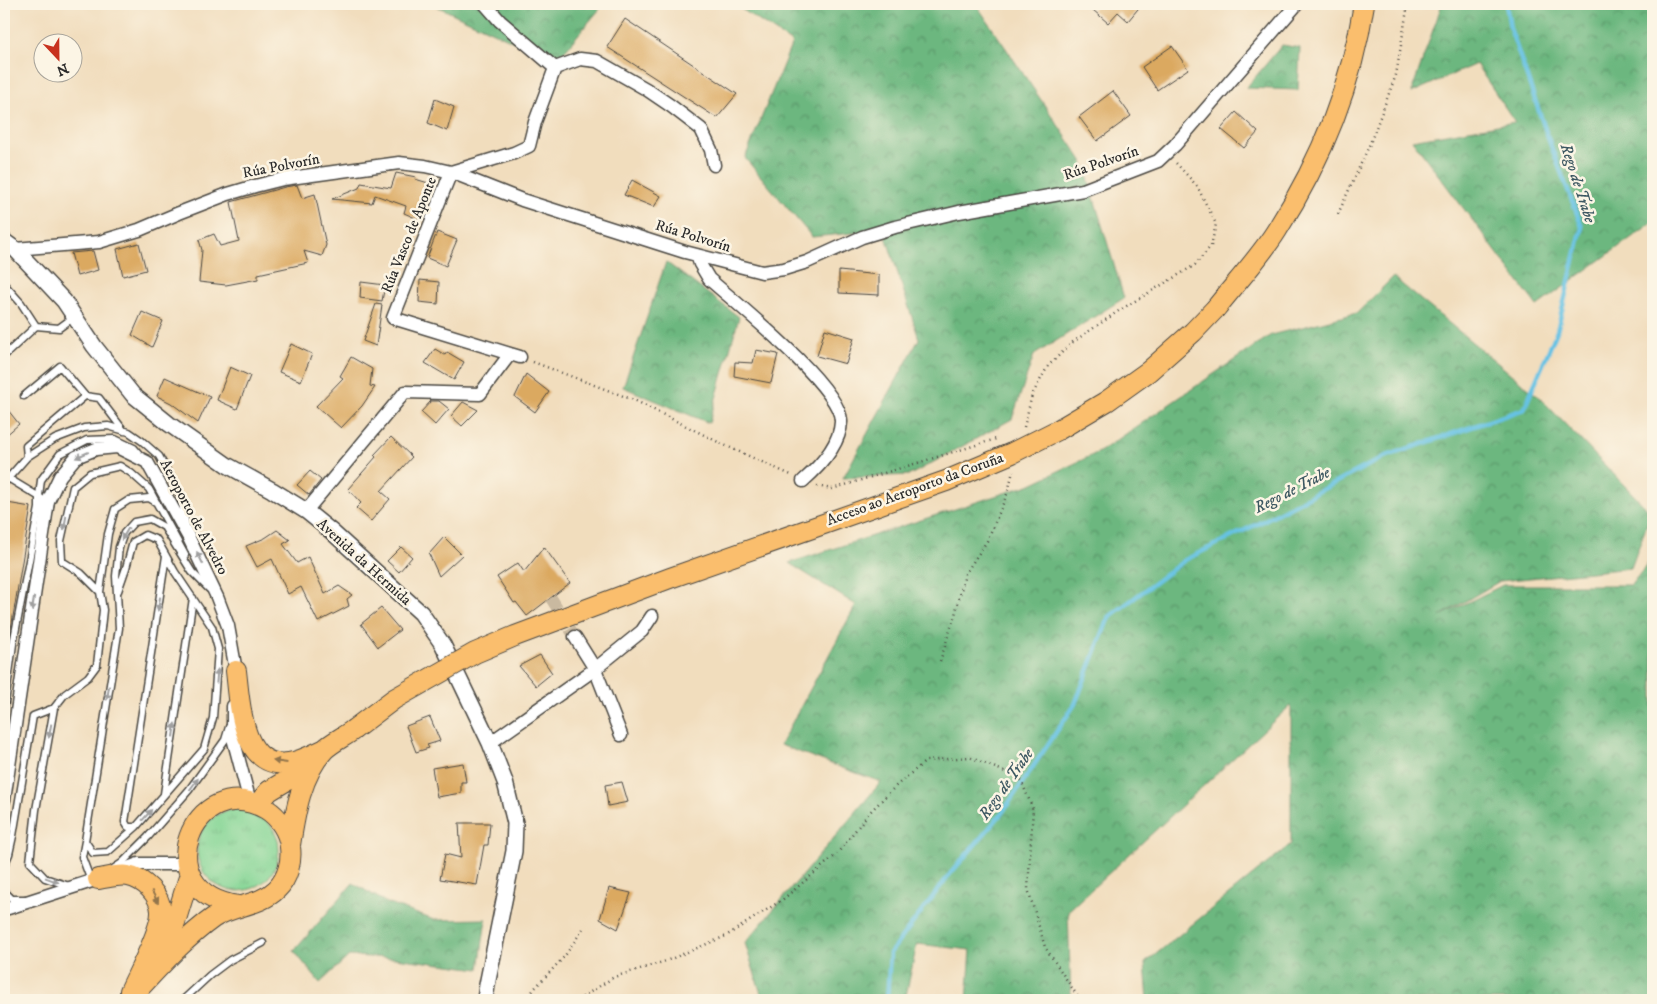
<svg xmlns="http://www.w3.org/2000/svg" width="1657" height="1004" font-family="'IM FELL DW Pica',serif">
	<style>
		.grass { fill: url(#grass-tufts); stroke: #588060 }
		.forest { fill: url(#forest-crowns); stroke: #4c7155 }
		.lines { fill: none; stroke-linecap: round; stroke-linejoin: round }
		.stream { stroke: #66c2e4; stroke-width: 4.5 }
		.building { fill: #dba961 }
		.minor-tunnel { stroke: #c9b9a0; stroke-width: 12; stroke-dasharray: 12 6; stroke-linecap: butt }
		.service-casing { stroke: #494641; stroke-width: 9 }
		.minor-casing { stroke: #494641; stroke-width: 15 }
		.tertiary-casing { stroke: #494641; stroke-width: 18 }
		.trunk-casing { stroke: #494641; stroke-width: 22 }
		.path { stroke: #494641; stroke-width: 2.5; stroke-dasharray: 1 4; stroke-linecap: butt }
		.service { stroke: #fff; stroke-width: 6 }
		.minor { stroke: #fff; stroke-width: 12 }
		.tertiary { stroke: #fff; stroke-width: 15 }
		.trunk { stroke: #fabe6d; stroke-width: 20 }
		.trunk-bridge-casing { stroke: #494641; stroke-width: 22; stroke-linecap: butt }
		.trunk-bridge { stroke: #fabe6d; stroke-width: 20 }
		.oneway { fill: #a0a0a0 }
		.oneway2 { fill: #92744c }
		.labels { text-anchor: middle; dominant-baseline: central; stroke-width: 5; stroke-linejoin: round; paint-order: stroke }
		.street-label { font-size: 15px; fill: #2b2b2b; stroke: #fcf5e5 }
		.water-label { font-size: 16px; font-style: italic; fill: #3d5862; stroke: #fcf5e5 }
	</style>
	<defs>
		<pattern id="grass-tufts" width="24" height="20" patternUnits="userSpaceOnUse" patternTransform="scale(1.25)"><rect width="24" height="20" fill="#86d696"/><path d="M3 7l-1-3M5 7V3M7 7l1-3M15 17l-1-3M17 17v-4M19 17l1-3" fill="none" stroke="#74b881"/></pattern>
		<pattern id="forest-crowns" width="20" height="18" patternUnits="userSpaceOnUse" patternTransform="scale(1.25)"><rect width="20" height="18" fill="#6cb77f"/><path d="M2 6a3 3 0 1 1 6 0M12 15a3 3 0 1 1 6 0" fill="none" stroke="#599568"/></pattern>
	</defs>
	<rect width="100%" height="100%" fill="#fcf5e5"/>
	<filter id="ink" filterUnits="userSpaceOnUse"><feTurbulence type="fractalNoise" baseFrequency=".02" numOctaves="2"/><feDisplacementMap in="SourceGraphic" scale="10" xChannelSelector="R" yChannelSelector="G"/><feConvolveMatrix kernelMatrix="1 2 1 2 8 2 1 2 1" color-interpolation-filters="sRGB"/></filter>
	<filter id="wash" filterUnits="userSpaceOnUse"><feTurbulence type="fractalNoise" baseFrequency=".0096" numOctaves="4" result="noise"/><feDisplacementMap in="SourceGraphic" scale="20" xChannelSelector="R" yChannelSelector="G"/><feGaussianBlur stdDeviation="1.12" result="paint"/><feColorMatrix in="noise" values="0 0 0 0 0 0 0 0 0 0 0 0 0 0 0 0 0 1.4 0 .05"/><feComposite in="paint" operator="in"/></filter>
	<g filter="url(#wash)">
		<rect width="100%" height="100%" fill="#f1ddbd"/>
		<!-- grass -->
		<path class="grass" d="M197 850a41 41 0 1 1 82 0a41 41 0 1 1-82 0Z"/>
		<!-- forest -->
		<path class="forest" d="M432 4H604L556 61Z
			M734 4H976L1083 162 1124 298 1034 355 1012 419 910 475 843 478 919 339 884 230 812 237 745 158 792 43Z
			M1442 4H1653V222L1537 306 1412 140 1515 122 1476 64 1411 93Z
			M1282 45 1300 48 1298 90 1246 88Z
			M666 262 739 317 709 423 623 387Z
			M1393 277 1540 398 1651 513 1631 568 1500 581 1440 616 1503 585H1631L1653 557V1000H1148L1145 963 1291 844V705L1068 911 1071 1000H967L971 950 917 944 905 1000H763L745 943 881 782 780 745 856 605 789 563 1029 485 1101 451 1271 335 1357 313Z
			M353 883 387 903 434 920 486 919 479 969 395 958 349 956 320 983 294 951Z"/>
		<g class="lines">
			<!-- stream -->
			<path class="stream" d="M887 1000 890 953 950 874 1002 813 1075 704 1109 617 1185 560 1259 523 1384 457 1524 409 1557 331 1582 227 1551 146 1510 28 1506 4"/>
		</g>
		<g id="blocks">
			<!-- building -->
			<path class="building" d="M1099 4H1142L1128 21 1118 12 1108 23 1093 10Z
				M625 19 737 94 717 118 607 47Z
				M1172 46 1188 69 1157 90 1142 67Z
				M1113 91 1131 116 1097 141 1079 117Z
				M435 99 454 107 447 131 428 123Z
				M1236 112 1258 132 1244 148 1221 129Z
				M396 173 416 177 415 179 435 185 420 220 404 213 406 206 375 195 372 203 332 199 359 188 361 183 391 188Z
				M632 180 661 196 654 207 624 195Z
				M297 185 302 198 315 194 326 245 322 256 304 251 308 263 258 274V279L226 285 199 282 202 250 199 240 214 234 220 246 239 241 231 202 285 187Z
				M437 232 457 240 446 266 427 258Z
				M139 243 146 270 123 276 117 249Z
				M93 251 98 270 77 276 71 253Z
				M839 271 879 275V295L839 293Z
				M420 280 439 282 438 304 419 302Z
				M361 282 385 285 382 301 360 298Z
				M376 304 382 305 376 346 363 341Z
				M142 312 163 321 152 347 132 335Z
				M825 329 854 338 846 364 817 356Z
				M291 344 312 354 301 381 279 372Z
				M435 349 445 355 447 352 464 362 454 380 425 363Z
				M756 350 778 354 771 383 734 376 735 362 753 363Z
				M351 357 372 369 370 386 375 387 362 406 341 428 316 406 343 378 340 376Z
				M230 367 250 376 237 409 217 400Z
				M526 374 549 392 535 412 515 397Z
				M165 377 210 397 198 423 171 403 157 396Z
				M431 401H439L449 409 435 425 421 412Z
				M463 402 478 410 462 426 451 416Z
				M4 405 19 424 4 437Z
				M391 437 412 457 381 491 390 499 371 521 356 508 361 503 348 489 376 457 374 455Z
				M310 471 321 480 309 495 297 485Z
				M7 503 31 507 10 635H4V522Z
				M277 530 290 540 283 544 297 563 308 557 325 594 339 586 352 595 347 599 349 606 318 622 301 587 288 594 272 559 257 567 246 546 265 538Z
				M444 537 462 555 439 576 429 554Z
				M401 547 412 557 399 572 387 561Z
				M544 547 570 583 527 616 516 602 514 603 497 577 518 563 524 572Z
				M381 608 400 630 378 647 361 624Z
				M540 655 552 673 536 686 519 666Z
				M430 717 440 741 427 745 429 748 416 752 406 726Z
				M463 763 466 782H461V793L437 797 432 768Z
				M622 782 628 802 608 806 605 785Z
				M459 823H490L488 845H484L477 885 440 879 445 854 461 858Z
				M609 888 631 893 618 929 600 919Z"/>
		</g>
	</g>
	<g filter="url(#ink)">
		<use href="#blocks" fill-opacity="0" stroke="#494641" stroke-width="1"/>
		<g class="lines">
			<!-- minor-tunnel -->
			<path class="minor-tunnel" d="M551 598 575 637"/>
			<!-- service casing -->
			<g class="service-casing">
				<path id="service" d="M4 284 21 303 36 326
					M4 356 36 326 59 328 74 317
					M24 396 60 366 85 396
					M27 457 26 446 85 396 99 398 124 431
					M8 478 41 498
					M4 483 27 457 55 439 84 428 108 426 129 432 142 441 159 456 181 497 186 525
					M118 591 126 568 133 542 145 535 157 540 175 572 212 627 218 649 213 718 204 749 136 827 108 852 93 853 85 841 119 628 116 576 119 547 124 533 134 522 150 519 164 527 192 572 209 589
					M100 592 108 534 115 509 129 500 149 498 157 503
					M4 710 13 644 39 508V496L41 480 60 454 87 440 115 439 134 448 139 454
					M164 794 193 598
					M136 827H128L125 822 166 556
					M85 841 82 857 91 881
					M4 866 9 854 13 836 33 716 54 708
					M113 869 122 863 148 837 189 790 225 740 229 727
					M69 886 45 878 30 862 36 810 54 708 65 694 88 677 97 665 103 610 100 592 81 573 62 561 61 541 73 487 90 473 120 466 131 473 149 489 185 555
					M4 891 12 899H25
					M183 1000 210 975 230 960 263 943"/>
			</g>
			<!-- minor casing -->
			<g class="minor-casing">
				<path id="minor" d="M485 4 500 21 555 68
					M15 249 99 242 139 230 179 213 228 194 255 186 283 179 399 163 425 166 451 172 522 200 685 252 762 272 784 269 807 262 862 237 895 227 959 212 1083 190 1158 161 1175 145 1297 4
					M697 255 700 264 709 279C735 302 843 389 841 422 840 445 820 466 803 481
					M520 357 393 318 451 172 514 153 529 146 535 122 555 68 580 59 597 61 646 89 671 106 701 129 711 150 714 165
					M306 511 405 392 480 394 510 354
					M575 637 595 669 621 735
					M233 706V738L250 802
					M490 743 595 669 642 631 652 616
					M4 800 48 501 60 476 76 457 96 449 117 447 147 462 188 536 217 597 228 626 236 671 235 678
					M4 906 8 908 98 879 138 864H187"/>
			</g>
			<!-- tertiary casing -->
			<g class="tertiary-casing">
				<path id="tertiary" d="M4 241 15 249 64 301 94 346 133 395 169 424 227 465 272 490 306 511 332 532 421 613 443 645 490 743 505 782 515 823 514 851 487 985 485 1000"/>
			</g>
			<!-- trunk casing -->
			<g class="trunk-casing">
				<path id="trunk" d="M1216 308C1235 284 1261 256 1277 230 1321 161 1352 84 1364 4
					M236 671C240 703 241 770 289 763 302 761 314 754 325 749
					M257 805 269 791 312 765
					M290 845C295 813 301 775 324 750 332 742 344 737 353 730
					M98 879C107 878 119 874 128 876 144 879 160 895 161 911 162 930 138 973 130 991
					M156 957 172 932 190 874
					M128 1000C155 972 181 941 213 918 233 904 259 907 277 889 288 878 292 861 290 847 289 832 279 817 266 809 193 768 144 892 238 906"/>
			</g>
			<!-- path -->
			<path class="path" d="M1338 214 1369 146 1396 75 1408 4
				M533 362 634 400 722 444 791 475
				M1024 427 1032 395 1048 366 1073 342 1120 310 1195 265 1211 246 1216 224 1197 186 1176 163
				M817 486 832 489 996 439
				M940 661 955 615 965 574 987 541 1008 492 1013 471
				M527 1000 534 989 564 957 583 929
				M578 1000 614 977 666 961 726 936 782 900 836 855 869 813 898 784 926 761 969 757 1020 778 1033 809 1028 889 1045 947 1080 1000"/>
			<!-- service -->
			<use href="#service" class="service"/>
			<!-- minor -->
			<use href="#minor" class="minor"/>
			<!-- tertiary -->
			<use href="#tertiary" class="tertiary"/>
			<!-- trunk -->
			<use href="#trunk" class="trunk"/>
			<!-- trunk-bridge casing -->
			<g class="trunk-bridge-casing">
				<path id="trunk-bridge" d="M353 730 394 699 475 653 515 636 670 578 946 481 1012 453 1058 430 1107 401 1149 371 1193 332 1216 308"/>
			</g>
			<!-- trunk-bridge -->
			<use href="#trunk-bridge" class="trunk-bridge"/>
		</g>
		<!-- one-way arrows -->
		<defs><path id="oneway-solid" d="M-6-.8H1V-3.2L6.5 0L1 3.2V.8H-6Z" transform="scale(1.25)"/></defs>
		<g class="oneway">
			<use href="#oneway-solid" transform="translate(82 455) rotate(155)"/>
			<use href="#oneway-solid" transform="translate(65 523) rotate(100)"/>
			<use href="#oneway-solid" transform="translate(125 534) rotate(120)"/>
			<use href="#oneway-solid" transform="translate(200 558) rotate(-117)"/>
			<use href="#oneway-solid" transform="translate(33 604) rotate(99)"/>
			<use href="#oneway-solid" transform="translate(159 604) rotate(99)"/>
			<use href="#oneway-solid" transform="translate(217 676) rotate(-85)"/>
			<use href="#oneway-solid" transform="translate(108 693) rotate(99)"/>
			<use href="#oneway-solid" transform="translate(174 730) rotate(-82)"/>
			<use href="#oneway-solid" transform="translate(50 731) rotate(100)"/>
			<use href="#oneway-solid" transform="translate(194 784) rotate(-54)"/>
			<use href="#oneway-solid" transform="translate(147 815) rotate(-49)"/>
			<use href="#oneway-solid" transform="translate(52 880) rotate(20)"/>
		</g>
		<g class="oneway2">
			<use href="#oneway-solid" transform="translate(280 762) rotate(-172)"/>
			<use href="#oneway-solid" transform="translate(155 897) rotate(62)"/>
		</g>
	</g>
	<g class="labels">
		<!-- street labels -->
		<g class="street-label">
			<text transform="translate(1101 163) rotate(-19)">Rúa Polvorín</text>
			<text transform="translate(281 166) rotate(-11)">Rúa Polvorín</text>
			<text transform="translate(409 235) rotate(-68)">Rúa Vasco de Aponte</text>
			<text transform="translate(693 236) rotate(17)">Rúa Polvorín</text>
			<text transform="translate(915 489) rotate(-20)">Acceso ao Aeroporto da Coruña</text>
			<text transform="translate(194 517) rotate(62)">Aeroporto de Alvedro</text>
			<text transform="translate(364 562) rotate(42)">Avenida da Hermida</text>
		</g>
		<!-- water labels -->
		<g class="water-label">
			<text transform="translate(1578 183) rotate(72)">Rego de Trabe</text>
			<text transform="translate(1292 490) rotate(-27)">Rego de Trabe</text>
			<text transform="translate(1006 784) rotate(-55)">Rego de Trabe</text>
		</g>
	</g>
	<!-- margin -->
	<rect width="1657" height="1004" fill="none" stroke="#fcf5e5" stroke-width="20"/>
	<!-- north arrow -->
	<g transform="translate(58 58) rotate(158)"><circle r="24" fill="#fcf5e5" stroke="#a8a49b"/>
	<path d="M0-4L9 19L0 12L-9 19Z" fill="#c8321e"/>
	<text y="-8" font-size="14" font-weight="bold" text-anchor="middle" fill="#2b2b2b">N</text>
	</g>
</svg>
